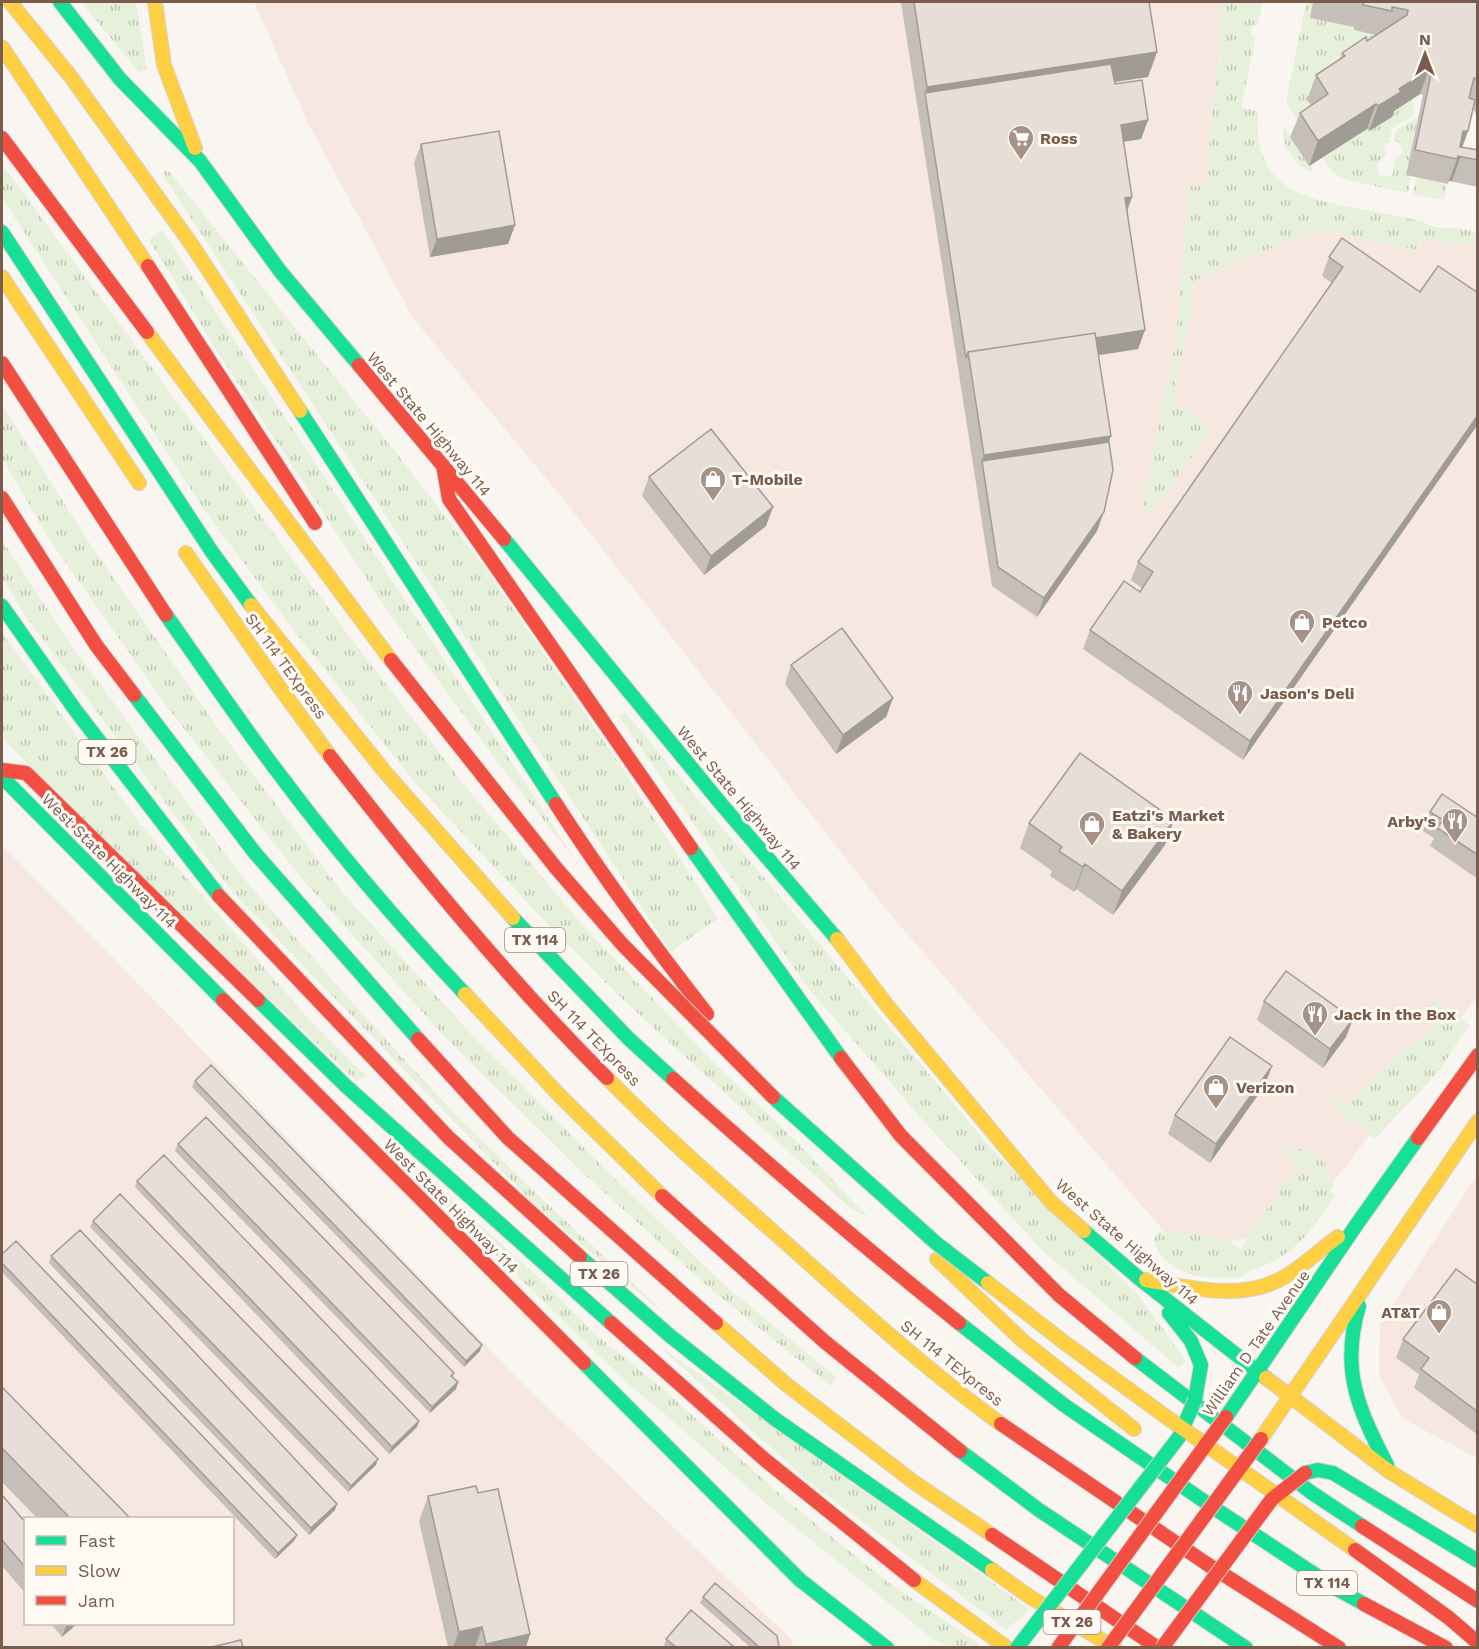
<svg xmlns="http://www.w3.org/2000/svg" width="1479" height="1649" font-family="'Work Sans',sans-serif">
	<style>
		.commercial { fill: #f6e8e1; fill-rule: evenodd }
		.grass { fill: url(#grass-tufts) }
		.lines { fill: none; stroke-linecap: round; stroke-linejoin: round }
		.fast-casing { stroke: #d9d2cb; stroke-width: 16 }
		.slow-casing { stroke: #d9d2cb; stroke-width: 16 }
		.jam-casing { stroke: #d9d2cb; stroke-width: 16 }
		.fast { stroke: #16e098; stroke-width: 14 }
		.slow { stroke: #ffcf43; stroke-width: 14 }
		.jam { stroke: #f24e42; stroke-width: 14 }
		.fast-bridge-casing { stroke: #d9d2cb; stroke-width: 16; stroke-linecap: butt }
		.slow-bridge-casing { stroke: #d9d2cb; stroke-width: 16; stroke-linecap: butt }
		.jam-bridge-casing { stroke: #d9d2cb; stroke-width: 16; stroke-linecap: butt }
		.fast-bridge { stroke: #16e098; stroke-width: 14 }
		.slow-bridge { stroke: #ffcf43; stroke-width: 14 }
		.jam-bridge { stroke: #f24e42; stroke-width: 14 }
		.wall { fill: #c6bfb9 }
		.shaded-wall { fill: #a19b96 }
		.building { fill: #e6ded7; stroke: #a19b96; stroke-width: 1.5 }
		.labels { text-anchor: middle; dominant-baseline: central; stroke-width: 6; stroke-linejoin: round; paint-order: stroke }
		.shield { fill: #fffaf3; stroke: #a28b7f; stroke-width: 1.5 }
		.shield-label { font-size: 15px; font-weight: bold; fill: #7a5c4d }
		.poi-label { font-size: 16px; font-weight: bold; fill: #7a5c4d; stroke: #fffaf3; text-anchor: start }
		.street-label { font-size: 16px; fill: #7a5c4d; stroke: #fffaf3 }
	</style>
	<defs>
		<pattern id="grass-tufts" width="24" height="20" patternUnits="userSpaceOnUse" patternTransform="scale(1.5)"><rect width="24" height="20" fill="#e7f0db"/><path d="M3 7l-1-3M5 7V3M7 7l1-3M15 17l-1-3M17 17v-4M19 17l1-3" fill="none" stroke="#c0c6b4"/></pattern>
	</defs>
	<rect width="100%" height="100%" fill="#f9f5f0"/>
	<!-- commercial -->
	<path class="commercial" d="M254 2H1222L1218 54H1220L1219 65H1217L1215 92H1217L1216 102 1213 103 1206 186H1190L1189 188 1176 340 1149 471 1152 472 1142 508 1173 402 1196 280 1316 229 1419 250 1422 237 1477 248V997L1296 1230 1180 1250 884 907 563 499 413 318 307 121Z
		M2 845 164 1010 522 1383 792 1640 793 1647H2ZM26 1518H232V1624H26Z
		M1477 1175V1458L1403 1419 1379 1375 1380 1324Z"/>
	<!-- grass -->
	<path class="grass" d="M81 2H136L147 70 139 72Z
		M1222 2H1263L1259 21 1257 25H1252L1251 34 1255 36V42L1241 107 1258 111C1258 121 1257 132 1259 143 1268 189 1307 198 1345 206 1371 211 1397 216 1422 221 1435 230 1444 227 1457 228 1464 229 1471 231 1477 233V248L1422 237 1419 250 1316 229 1196 280 1173 401 1212 429 1151 513 1144 510 1142 506 1147 482H1150L1152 472H1149L1176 340 1189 188 1190 186H1206L1213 102H1216L1217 92H1215L1217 64H1220V54H1218Z
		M1306 2H1313L1310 18 1354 27V30L1382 36 1319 119 1303 129 1286 103Z
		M1412 99 1414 104 1413 115 1392 128 1389 142 1385 144 1384 151 1387 155 1378 162 1377 170 1380 175 1388 177 1393 174 1395 159 1401 155 1402 148 1398 142 1394 141 1396 130 1418 117 1406 175 1411 176 1408 193 1346 180C1335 175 1329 168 1322 158L1367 129 1369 131 1391 117 1390 114Z
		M1284 127 1309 166 1311 165 1313 169V171C1296 171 1279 141 1284 127Z
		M2 164 352 640 466 787 586 929 721 1070 789 1134 868 1217 850 1208 619 996 560 937 418 786 302 641 203 508 2 198Z
		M167 169 405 464 483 565 622 768 718 918 671 952 162 174Z
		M1416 177 1447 184 1444 200 1413 194Z
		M162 230 577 862 501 767 385 607 219 354 149 240Z
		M2 404 86 538 217 727 343 893 472 1035 592 1156 723 1284 836 1377 831 1386 713 1291 582 1172 444 1036 302 879 168 708 49 539 2 458Z
		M2 540 73 648 240 874 355 1006 457 1116 542 1199 673 1321 536 1206 234 894 28 620 2 578Z
		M2 632 141 825 307 1017 366 1076 356 1081 65 803 2 737Z
		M625 712 989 1146 1139 1296 1186 1361 1179 1368 1043 1251 920 1117 809 989 619 717Z
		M1435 1002 1439 1003 1470 1026 1458 1041 1440 1070 1375 1139 1326 1099 1334 1096 1346 1106 1442 1016 1432 1005Z
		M1293 1147 1311 1152 1331 1169 1326 1176 1333 1184 1330 1192 1335 1196C1318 1221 1301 1247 1274 1261 1262 1268 1249 1269 1240 1278 1226 1277 1211 1278 1197 1276 1179 1272 1155 1258 1154 1238L1161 1230 1163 1235 1170 1232 1222 1237 1240 1249 1297 1166 1309 1175 1312 1172 1281 1152Z
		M427 1177 540 1279 595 1334 661 1387 785 1499 885 1580 983 1647H951L934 1640 768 1505 667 1416 627 1383 421 1182Z
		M658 1345 1028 1608 1025 1615 1006 1629 809 1482Z"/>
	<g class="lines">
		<!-- fast casing -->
		<g class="fast-casing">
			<path id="fast" d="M60 2 120 79 200 161 280 271 359 365
				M2 232 212 552 251 605
				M300 411 556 804
				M504 539 722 805 837 939
				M2 606 76 711 219 896
				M166 615C203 667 239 721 277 771 335 849 399 924 465 994
				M134 695 255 853 418 1039
				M2 777 223 1000
				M691 848 841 1058
				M513 918 629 1039 673 1079
				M258 1000 347 1087 611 1323
				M1084 1231 1141 1280 1266 1378
				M580 1257 669 1335 775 1419 992 1570
				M1359 1306C1340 1370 1358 1408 1387 1465
				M1169 1313 1191 1341 1201 1365 1195 1400
				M959 1323 1064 1405 1214 1508 1337 1589 1364 1604
				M1135 1358 1312 1493 1362 1526
				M584 1363 800 1580 887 1648
				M1226 1417 1357 1224 1418 1138
				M960 1451 1039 1510 1246 1648
				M1305 1473 1318 1470 1333 1473 1478 1561"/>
		</g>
		<!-- slow casing -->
		<g class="slow-casing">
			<path id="slow" d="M10 2 71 77 192 245 300 411
				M155 2 164 65 195 148
				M2 47 148 266
				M2 277 139 483
				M147 332 391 660
				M186 553 280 688 330 756
				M251 605 385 772 513 918
				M837 939 886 1004 1051 1202 1084 1231
				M465 994 561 1097 662 1196
				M607 1078C667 1139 732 1195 795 1251 862 1311 928 1371 1001 1424
				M937 1259 1023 1341 1134 1429
				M1146 1280C1192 1288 1244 1302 1286 1276 1305 1265 1320 1249 1338 1237
				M716 1323 787 1385 915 1483 992 1535
				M1266 1378 1390 1472 1478 1526
				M1261 1439 1478 1121
				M992 1570 1030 1597 1115 1648
				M914 1580 1007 1648"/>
		</g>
		<!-- jam casing -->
		<g class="jam-casing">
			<path id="jam" d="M2 138 147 332
				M148 266 315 523
				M2 363 166 615
				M359 365 504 539
				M443 465 449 499 691 848
				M2 498 96 645 134 695
				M391 660 556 868
				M330 756C417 868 507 978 607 1078
				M2 770 26 773 258 1000
				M556 804C603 877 654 946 707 1014
				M219 896 449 1138 580 1257
				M223 1000 584 1363
				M418 1039 508 1138 716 1323
				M841 1058 901 1136 1059 1295 1135 1358
				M673 1079C766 1163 861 1245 959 1323
				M1418 1138 1478 1055
				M662 1196 825 1342 960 1451
				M611 1323 764 1459 914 1580
				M1001 1424 1207 1564 1339 1648
				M1362 1526 1478 1601
				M992 1535 1158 1648
				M1364 1604 1446 1648"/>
		</g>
		<!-- fast -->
		<use href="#fast" class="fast"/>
		<!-- slow -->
		<use href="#slow" class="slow"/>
		<!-- jam -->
		<use href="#jam" class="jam"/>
		<!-- fast-bridge casing -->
		<g class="fast-bridge-casing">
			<path id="fast-bridge" d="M773 1097 936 1243 988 1283
				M1017 1648 1179 1437 1195 1400"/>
		</g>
		<!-- slow-bridge casing -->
		<g class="slow-bridge-casing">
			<path id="slow-bridge" d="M988 1283 1065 1343 1165 1416 1355 1550"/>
		</g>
		<!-- jam-bridge casing -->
		<g class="jam-bridge-casing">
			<path id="jam-bridge" d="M556 868 622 944 773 1097
				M1355 1550 1449 1618 1478 1643
				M1058 1648 1226 1417
				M1108 1648 1261 1439
				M1162 1648 1272 1499 1305 1473"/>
		</g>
		<!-- fast-bridge -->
		<use href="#fast-bridge" class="fast-bridge"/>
		<!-- slow-bridge -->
		<use href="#slow-bridge" class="slow-bridge"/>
		<!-- jam-bridge -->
		<use href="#jam-bridge" class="jam-bridge"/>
	</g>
	<!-- wall -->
	<path class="wall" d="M901 2H1149L1157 52 1148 77 1114 82 1115 84 1148 120 1141 139 1123 142 1132 197 1127 212 1145 330 1138 349 1098 355 1111 436 1109 442 1097 531 1037 617 992 586Z
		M1313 2H1478V117L1473 109 1468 131 1462 147 1478 150V187L1449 181 1448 184 1406 175 1423 95 1420 94 1394 111 1392 117 1369 131 1367 129 1309 166 1290 137 1300 113 1311 105 1307 100 1316 75 1340 59 1342 53 1367 41 1376 35 1354 30V27L1310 18Z
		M421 144 515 225 508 244 430 257 414 163Z
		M1329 257 1420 292 1478 293V424L1243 760 1083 649 1090 630 1140 592 1142 588 1131 580 1138 562 1332 283 1322 276Z
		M649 477 773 507 766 526 704 575 642 496Z
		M791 665 893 698 886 717 836 754 785 684Z
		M1430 812 1478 818V879L1430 846 1434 838 1423 831Z
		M1029 823 1165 845 1113 915 1076 889 1074 892 1050 876 1052 871 1020 848Z
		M1264 1001 1353 1019 1346 1037 1323 1068 1257 1020Z
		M195 1081 480 1351 464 1367 192 1087Z
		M1265 1085 1210 1163 1168 1134 1175 1115Z
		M178 1144 454 1373 453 1377 458 1382 456 1389 430 1413 175 1151Z
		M137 1181 419 1421 417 1427 389 1454 135 1187Z
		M93 1221 376 1465 348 1492 90 1227Z
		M2 1254 297 1535 294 1541 275 1559 2 1272Z
		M51 1256 335 1510 309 1535 49 1263Z
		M1478 1285V1435L1414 1388 1419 1374 1396 1358 1403 1339Z
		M2 1387 130 1518H37L2 1482Z
		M478 1493 530 1634 526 1647H448L419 1521 428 1496Z
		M2 1495 26 1523V1594L2 1566Z
		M703 1597 779 1647H750L700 1603Z
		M50 1623H78L62 1637Z
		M666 1639 734 1647H666L664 1646Z"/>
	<!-- shaded-wall -->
	<path class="shaded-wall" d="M1157 52 1148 77 927 110 925 93 927 87Z
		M1429 69 1420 94 1394 111 1392 117 1369 131 1378 106 1399 89Z
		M1376 104 1367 129 1309 166 1318 141Z
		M1148 120 1141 139 1114 143 1121 125Z
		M1463 131H1468L1459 156H1461L1452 181H1449L1457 159Z
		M1132 197 1125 216V198Z
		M515 225 508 244 430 257 437 239Z
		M1145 330 1138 349 972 375 969 358Z
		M1478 415V424L1243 760 1250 741Z
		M1111 436 1102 461H982L975 480 984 455Z
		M773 507 766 526 704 575 711 556Z
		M1104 512 1097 531 1037 617 1044 598Z
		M893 698 886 717 836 754 843 735Z
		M1174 820 1165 845 1113 915 1122 891Z
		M1085 864 1076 889 1074 892 1083 867Z
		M1353 1019 1346 1037 1323 1068 1330 1049Z
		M1272 1066 1265 1085 1210 1163 1216 1144Z
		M482 1345 480 1351 464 1367 466 1361Z
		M458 1382 456 1389 430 1413 432 1407Z
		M419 1421 417 1427 389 1454 392 1447Z
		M378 1459 376 1465 348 1492 351 1486Z
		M337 1504 335 1510 309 1535 311 1528Z
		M297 1535 294 1541 275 1559 278 1553Z
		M67 1623H78L62 1637Z
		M482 1627 475 1647H453L459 1632Z
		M530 1634 526 1647H485L486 1644Z"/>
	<!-- building -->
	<path class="building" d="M914 2H1149L1157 52 927 87Z
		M1361 2H1478V78H1474L1469 98 1475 100 1468 131H1463L1460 147 1478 150V160L1458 156 1457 159 1415 150 1432 70 1429 69 1399 89 1401 92 1378 106 1376 104 1318 141 1300 113 1328 94 1316 75 1345 56 1342 53 1366 37 1367 41 1407 15 1408 10 1392 7V11L1363 5 1364 2Z
		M1111 64 1115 84 1142 80 1148 120 1121 125 1132 197 1125 198 1145 330 1096 338 1095 333 968 352 966 358 925 93Z
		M499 131 515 225 437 239 421 144Z
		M1342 238 1420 292 1438 266 1478 293V415L1250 741 1090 630 1124 581 1140 592 1153 572 1138 562 1343 267 1329 257Z
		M1095 333 1111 436 984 455 968 352Z
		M711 429 773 507 711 556 649 477Z
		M1109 442 1113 470 1104 512 1044 598 998 567 982 461Z
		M842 628 893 698 843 735 791 665Z
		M1080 753 1174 820 1122 891 1085 864 1083 867 1059 851 1062 847 1029 823Z
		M1442 794 1478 818V855L1437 828 1443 820 1430 812Z
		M1286 971 1353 1019 1330 1049 1264 1001Z
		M1230 1037 1272 1066 1216 1144 1175 1115Z
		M211 1065 482 1345 466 1361 195 1081Z
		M206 1117 454 1373 451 1376 458 1382 432 1407 178 1144Z
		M164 1155 419 1421 392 1447 137 1181Z
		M120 1194 378 1459 351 1486 93 1221Z
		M80 1230 337 1504 311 1528 51 1256Z
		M16 1241 297 1535 278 1553 2 1263V1254Z
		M1456 1269 1478 1285V1412L1421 1369 1429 1358 1403 1339Z
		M2 1387 130 1518H70L2 1448Z
		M476 1486 478 1493 498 1489 530 1634 486 1644 482 1627 459 1632 428 1496Z
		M2 1495 26 1523V1568L2 1540Z
		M715 1583 777 1636 779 1647H758V1646L703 1597Z
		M691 1610 734 1647H676L666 1639Z
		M241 1640 243 1647H212Z"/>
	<!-- icons -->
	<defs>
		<g id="supermarket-pin" transform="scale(1.35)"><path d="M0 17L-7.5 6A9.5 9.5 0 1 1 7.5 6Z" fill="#a69286" stroke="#fffaf3"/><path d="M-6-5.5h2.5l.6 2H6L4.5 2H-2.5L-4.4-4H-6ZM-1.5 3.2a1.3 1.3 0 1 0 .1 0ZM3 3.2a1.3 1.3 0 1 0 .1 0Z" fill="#fff"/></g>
		<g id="shop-pin" transform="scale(1.35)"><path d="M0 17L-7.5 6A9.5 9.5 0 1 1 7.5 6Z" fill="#a69286" stroke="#fffaf3"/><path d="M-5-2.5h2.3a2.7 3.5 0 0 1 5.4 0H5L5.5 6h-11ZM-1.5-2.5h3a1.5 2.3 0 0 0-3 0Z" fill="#fff"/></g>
		<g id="restaurant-pin" transform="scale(1.35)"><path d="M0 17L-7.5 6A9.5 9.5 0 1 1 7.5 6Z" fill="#a69286" stroke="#fffaf3"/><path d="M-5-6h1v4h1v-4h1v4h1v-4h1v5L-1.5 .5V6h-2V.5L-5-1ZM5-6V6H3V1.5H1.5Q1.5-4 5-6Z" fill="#fff"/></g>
	</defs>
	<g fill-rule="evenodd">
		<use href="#supermarket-pin" x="1021" y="138"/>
		<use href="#shop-pin" x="713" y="479"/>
		<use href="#shop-pin" x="1302" y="622"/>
		<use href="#restaurant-pin" x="1240" y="693"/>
		<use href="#restaurant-pin" x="1455" y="821"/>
		<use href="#shop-pin" x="1092" y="824"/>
		<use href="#restaurant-pin" x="1315" y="1014"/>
		<use href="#shop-pin" x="1216" y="1087"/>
		<use href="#shop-pin" x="1439" y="1312"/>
	</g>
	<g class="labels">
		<!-- shield labels -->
		<g class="shield">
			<rect x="78.5" y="740" width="57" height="24" rx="4.5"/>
			<rect x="505" y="928" width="60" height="24" rx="4.5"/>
			<rect x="570.5" y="1262" width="57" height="24" rx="4.5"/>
			<rect x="1297" y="1571" width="60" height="24" rx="4.5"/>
			<rect x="1043.5" y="1610" width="57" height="24" rx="4.5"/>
		</g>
		<g class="shield-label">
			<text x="107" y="752">TX 26</text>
			<text x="535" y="940">TX 114</text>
			<text x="599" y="1274">TX 26</text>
			<text x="1327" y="1583">TX 114</text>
			<text x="1072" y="1622">TX 26</text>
		</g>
		<!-- poi labels -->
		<g class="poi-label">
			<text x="1040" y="138">Ross</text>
			<text x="732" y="479">T-Mobile</text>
			<text x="1322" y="622">Petco</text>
			<text x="1260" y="693">Jason's Deli</text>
			<text x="1112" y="815">Eatzi's Market<tspan x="1112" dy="18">&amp; Bakery</tspan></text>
			<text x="1436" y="821" text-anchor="end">Arby's</text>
			<text x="1334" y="1014">Jack in the Box</text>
			<text x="1236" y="1087">Verizon</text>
			<text x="1420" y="1312" text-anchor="end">AT&amp;T</text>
		</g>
		<!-- street labels -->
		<g class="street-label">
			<text transform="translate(429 424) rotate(50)">West State Highway 114</text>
			<text transform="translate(286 666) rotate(54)">SH 114 TEXpress</text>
			<text transform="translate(739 798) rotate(50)">West State Highway 114</text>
			<text transform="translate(109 861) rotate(45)">West State Highway 114</text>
			<text transform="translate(594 1038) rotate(46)">SH 114 TEXpress</text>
			<text transform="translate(451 1206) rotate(45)">West State Highway 114</text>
			<text transform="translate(1127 1242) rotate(41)">West State Highway 114</text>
			<text transform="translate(1256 1343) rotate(-55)">William D Tate Avenue</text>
			<text transform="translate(952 1363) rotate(39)">SH 114 TEXpress</text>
		</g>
	</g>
	<!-- border -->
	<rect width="1479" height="1649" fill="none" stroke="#7a5c4d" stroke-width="6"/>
	<!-- legend -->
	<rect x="24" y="1517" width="210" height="108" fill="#fffaf3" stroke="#cabbb1" stroke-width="1.5"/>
	<rect x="36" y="1536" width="30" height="9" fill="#16e098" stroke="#cabbb1" stroke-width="1.5"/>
	<text x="78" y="1547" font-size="18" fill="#7a5c4d">Fast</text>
	<rect x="36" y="1566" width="30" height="9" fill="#ffcf43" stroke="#cabbb1" stroke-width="1.5"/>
	<text x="78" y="1577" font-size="18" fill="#7a5c4d">Slow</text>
	<rect x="36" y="1596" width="30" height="9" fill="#f24e42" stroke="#cabbb1" stroke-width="1.5"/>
	<text x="78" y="1607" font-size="18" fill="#7a5c4d">Jam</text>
	<!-- north arrow -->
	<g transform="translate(1425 54)" stroke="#fffaf3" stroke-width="4.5" paint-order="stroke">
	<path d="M0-4.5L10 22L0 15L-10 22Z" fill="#7a5c4d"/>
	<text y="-9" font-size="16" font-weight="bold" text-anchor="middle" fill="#7a5c4d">N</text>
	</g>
</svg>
